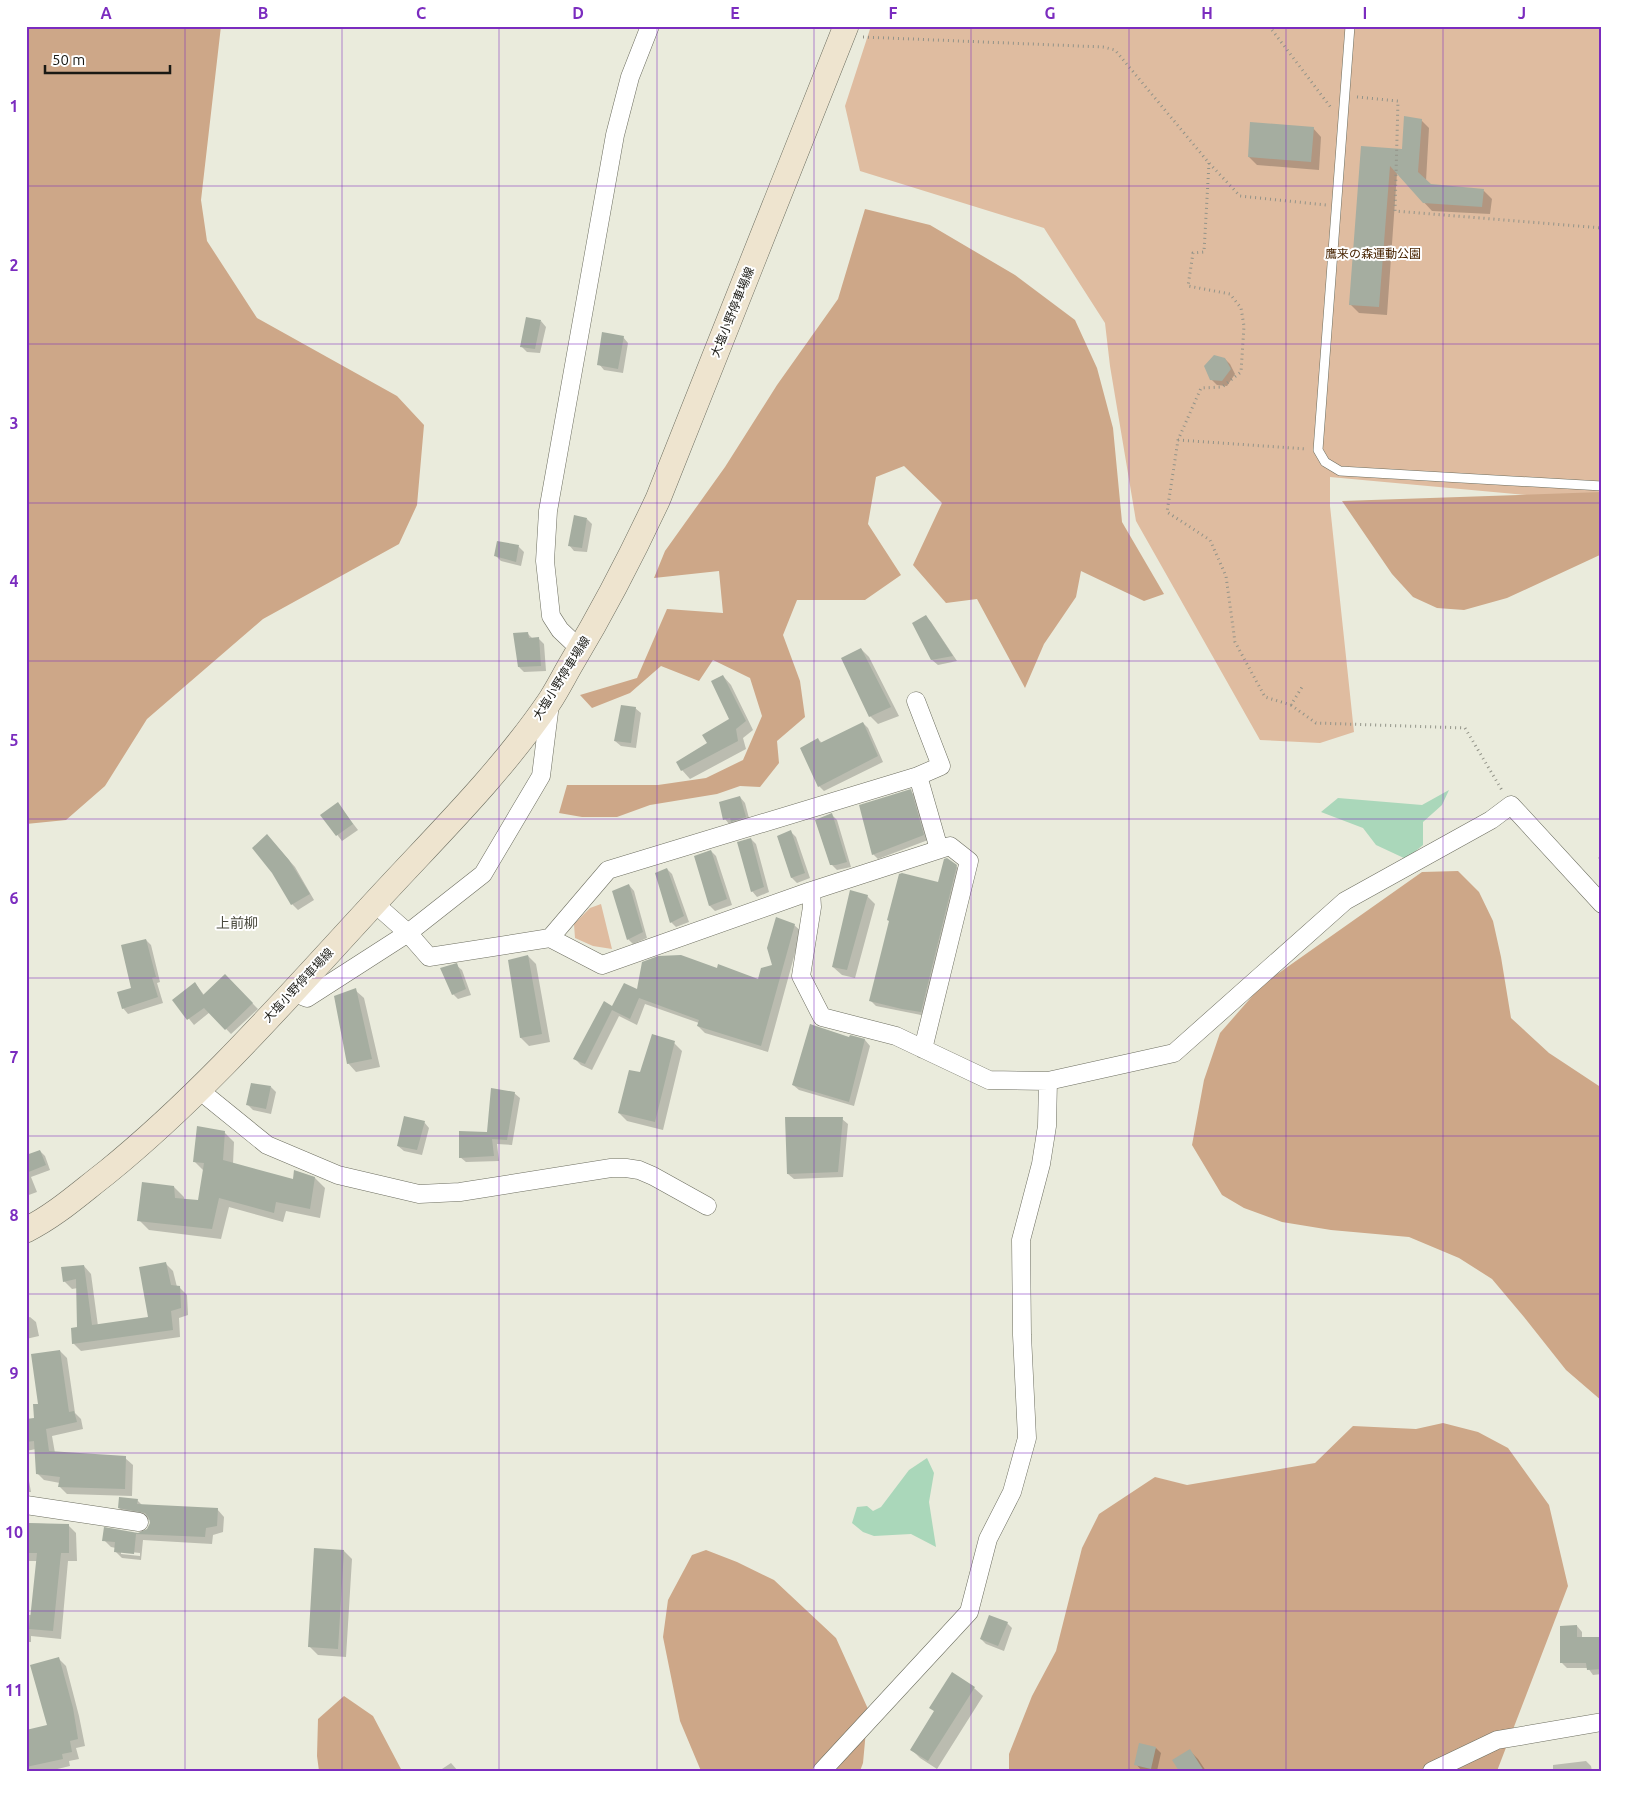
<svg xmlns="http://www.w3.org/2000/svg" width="1628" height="1797" font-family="Ubuntu,'Noto Sans JP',sans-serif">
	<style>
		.green { fill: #dfbca0 }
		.forest { fill: #cda788 }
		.water { fill: #aad7ba }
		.shadow { fill: #0003; fill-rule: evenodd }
		.building { fill: #a5ada0 }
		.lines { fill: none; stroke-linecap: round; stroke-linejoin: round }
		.lane-casing { stroke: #6d6e60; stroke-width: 10 }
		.street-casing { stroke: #6d6e60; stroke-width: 19 }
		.secondary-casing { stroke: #6d6e60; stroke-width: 26 }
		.path { stroke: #929388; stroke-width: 3; stroke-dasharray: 1 4; stroke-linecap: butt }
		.lane { stroke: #fff; stroke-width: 9 }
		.street { stroke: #fff; stroke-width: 18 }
		.secondary { stroke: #eee4cf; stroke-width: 25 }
		.grid { fill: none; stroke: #7b2cbf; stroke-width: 1; stroke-opacity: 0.55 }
		.labels { text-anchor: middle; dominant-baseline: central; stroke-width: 4; stroke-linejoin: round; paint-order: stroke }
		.park-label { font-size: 12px; fill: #472300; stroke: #fff }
		.street-label { font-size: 12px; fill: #191914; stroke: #fff }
		.neighbourhood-label { font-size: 14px; fill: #4b4b3f; stroke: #fff }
		.neatline { fill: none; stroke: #7b2cbf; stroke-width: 2 }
		.grid-label { font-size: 16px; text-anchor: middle; font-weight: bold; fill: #7b2cbf }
	</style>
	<rect width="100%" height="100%" fill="#eaebdc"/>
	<!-- green -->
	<path class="green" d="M871 26H1602V502L1330 477V506L1354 732 1320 743 1260 740 1136 521 1110 366 1105 323 1044 228 860 171 845 106Z
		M601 904 612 949 593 946 575 938 574 924 590 908Z"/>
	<!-- forest -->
	<path class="forest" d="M26 26H221L201 200 207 241 257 318 397 396 424 425 417 505 399 544 263 619 147 719 105 786 66 820 26 824Z
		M865 209 930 225 1015 275 1075 320 1097 368 1113 428 1122 522 1164 594 1144 601 1081 571 1076 597 1044 644 1025 688 977 599 946 603 913 565 942 503 904 466 876 477 868 524 901 575 865 600H797L783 635 800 681 805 717 777 741 779 763 760 787 740 786 717 794 650 805 617 817H582L559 813 567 785H658L706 778 743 760 762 716 750 678 713 660 699 681 661 666 630 693 592 708 580 695 637 678 667 609 723 613 719 571 654 578 665 551 725 467 777 385 838 299Z
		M1602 492V554L1507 598 1464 610 1437 608 1413 597 1392 574 1342 501Z
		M1458 871 1479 892 1493 921 1501 957 1511 1018 1549 1053 1602 1088V1401L1566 1370 1524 1317 1492 1279 1459 1258 1409 1237 1331 1230 1282 1222 1244 1208 1222 1195 1192 1145 1204 1080 1220 1033 1262 985 1422 872Z
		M1443 1423 1478 1432 1508 1448 1549 1505 1568 1586 1497 1771H1224L1221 1769 1170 1771H1009V1754L1032 1696 1056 1651 1082 1548 1099 1514 1155 1477 1187 1485 1315 1463 1353 1426 1416 1429Z
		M706 1550 737 1562 774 1580 836 1638 868 1709 863 1763 860 1771H701L680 1721 663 1637 668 1600 692 1555Z
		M344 1696 373 1716 402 1771H319L317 1756 318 1719Z"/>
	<!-- water -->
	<path class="water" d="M1449 790 1442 805 1423 822V845L1406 859 1376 845 1363 828 1321 812 1338 798 1422 805Z
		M927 1458 934 1473 929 1502 936 1547 911 1534 874 1536 863 1532 852 1523 857 1507 867 1506 873 1511 881 1507 909 1470Z"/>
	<!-- shadow -->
	<path class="shadow" d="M1421 120 1429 128 1426 181 1430 186 1484 191 1492 199 1490 214 1432 211 1397 173 1387 315 1359 313 1351 305 1363 147 1403 150Z
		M1313 128 1321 137 1319 170 1257 165 1249 157Z
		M541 321 546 327 540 353 527 352 522 347Z
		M623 337 628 343 623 373 604 370 599 364Z
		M1225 359 1230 364 1235 374 1227 386 1217 385 1211 379Z
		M587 519 592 524 587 552 574 551 569 545Z
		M518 546 524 552 521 566 501 561 496 556Z
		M926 617 931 622 957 661 938 665 932 660Z
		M528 634 533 639 538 638 544 644 546 671 524 672 519 667Z
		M861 649 869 657 899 716 878 724 870 716Z
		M723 676 731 685 753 730 743 738 746 749 690 779 682 770 731 720Z
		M635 708 641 713 636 748 621 746 615 741Z
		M863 723 868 728 883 762 824 791 819 786 818 739 822 743Z
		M910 791 916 796 928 840 878 859 873 854Z
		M740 797 745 803 750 822 730 825 725 819Z
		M338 804 358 830 342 841 322 815Z
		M832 815 837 820 851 867 837 870 832 865Z
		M791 832 796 837 810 878 797 883 792 878 778 837Z
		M751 839 756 844 769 892 757 897 752 891Z
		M272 841 295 867 314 900 298 910 292 904 274 872Z
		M711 851 716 856 732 905 715 911 710 906 696 857Z
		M1602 853V862L1598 858Z
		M956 866 962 872 926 1016 876 1006 870 1000 939 883Z
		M667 869 672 874 689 922 676 927 671 922Z
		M629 885 634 891 647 938 633 944 628 939Z
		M867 896 875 904 855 978 842 975 833 967Z
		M794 925 801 931 768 1052 705 1033 698 1026 699 1023 645 1004 637 1025 619 1016 592 1070 581 1065 574 1058 613 1007 638 991 718 969 759 980 773 965Z
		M146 940 151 945 160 982 157 983 163 1003 128 1014 123 1008 133 988Z
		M528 956 536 964 550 1042 529 1046 521 1038Z
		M456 965 462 970 471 995 458 999 453 994Z
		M225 975 258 1009 231 1034 210 1012 194 1025 174 1000 195 983 204 995Z
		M355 990 364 998 380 1067 356 1072 348 1063Z
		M851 1037 865 1040 870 1046 854 1106 799 1090 793 1085Z
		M674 1043 682 1051 663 1130 627 1121 619 1113 641 1074Z
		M271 1087 276 1092 271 1114 253 1110 247 1104Z
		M514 1093 520 1098 512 1145 497 1144 499 1161 466 1162 460 1157 488 1133Z
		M842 1119 848 1124 843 1177 794 1179 788 1174Z
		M424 1122 429 1128 422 1155 404 1151 398 1146Z
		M224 1132 234 1142 233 1164 294 1181 295 1172 315 1178 325 1188 320 1218 286 1211 283 1222 229 1207 221 1239 149 1230 139 1220 174 1187 184 1197V1200L200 1201 204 1171 194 1161Z
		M40 1151 45 1156 50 1170 31 1177 37 1192 26 1196V1156Z
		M165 1263 173 1271 177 1287H179L187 1295 188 1315 179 1318 180 1337 81 1351 73 1343 79 1328 78 1288 72 1289 64 1281 84 1266 91 1274 98 1326 150 1318Z
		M30 1317 36 1322 39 1336 26 1339V1318Z
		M60 1351 67 1358 75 1413 81 1419 83 1429 52 1436 55 1453 125 1458 133 1465 132 1496 67 1494 60 1487V1483L44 1480 37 1473 36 1449 26 1451V1421L35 1419Z
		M26 1478 29 1481 31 1492H26Z
		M137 1500 143 1506 217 1509 224 1517 223 1532 213 1535 212 1544 143 1540 141 1560 122 1558 115 1551 116 1548 111 1547 104 1540 105 1529 138 1534 148 1530 151 1524 150 1520 127 1515 119 1508ZM121 1551 140 1553V1556L121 1554Z
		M26 1523 68 1525 76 1533 77 1561H68L61 1639 31 1636V1642H26V1615H32L37 1561H26Z
		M344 1551 352 1559 346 1657 318 1655 309 1646Z
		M1007 1623 1012 1628 1004 1651 986 1644 981 1639Z
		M1577 1626 1582 1632V1638H1602V1674L1593 1675 1588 1668H1567L1562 1663Z
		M59 1659 66 1666 79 1716 85 1746 76 1748 79 1759 69 1761 70 1766 49 1771H26V1731L48 1726Z
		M974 1688 983 1696 937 1769 920 1758 912 1750Z
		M1156 1748 1161 1753 1157 1771 1141 1770 1136 1764Z
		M1189 1750 1198 1759 1206 1771H1181Z
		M1586 1761 1591 1766 1592 1771H1553V1765Z
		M451 1763 458 1771H439Z"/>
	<!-- building -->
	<path class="building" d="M1404 116 1422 119 1418 172 1431 184 1484 189 1482 207 1423 203 1390 166 1379 307 1349 305 1361 146 1402 149Z
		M1250 122 1314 127 1311 162 1248 157Z
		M526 317 541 320 535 349 520 347Z
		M602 332 624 336 618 369 597 365Z
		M1214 355 1225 358 1231 369 1222 381 1210 380 1204 366Z
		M574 515 587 518 582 548 568 546Z
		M497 541 519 545 516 562 494 556Z
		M926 615 953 656 931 660 912 623Z
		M528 632 529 638 539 637 541 666 518 667 513 633Z
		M861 648 891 707 869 717 841 658Z
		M723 675 746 721 736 729 738 741 681 771 676 762 707 743 702 735 729 719 711 681Z
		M621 705 636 707 631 743 614 741Z
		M863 722 878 756 818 787 800 748 818 738 820 743Z
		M911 789 924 835 872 855 859 805Z
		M740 796 746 817 731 822 730 818 723 820 719 802Z
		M338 802 353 824 336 836 320 815Z
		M832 813 847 862 836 865H830L815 820Z
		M791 830 805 873 791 878 777 836Z
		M267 834 289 860 310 894 291 905 272 873 252 848Z
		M751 838 764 887 751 892 737 842Z
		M711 850 727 899 709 906 694 856Z
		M947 858 957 865 921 1012 902 1009 869 1001 889 921 887 920 899 874 902 873 938 882 944 859Z
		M667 868 684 916 670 923 655 873Z
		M629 884 643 932 627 940 612 891Z
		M850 890 868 895 847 970 832 967Z
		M776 917 795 924 761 1046 697 1026 699 1020 639 998 630 1019 612 1010 585 1064 573 1059 604 1001 612 1006 624 983 637 989 642 962 658 956 681 955 717 968 718 964 758 979 761 968 772 965 767 948Z
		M146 939 156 977 152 978 158 997 122 1009 117 992 131 988 121 945Z
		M528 955 542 1034 520 1038 508 960Z
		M457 963 466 989 452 995 440 968Z
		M225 974 253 1003 225 1030 204 1008 187 1020 172 1000 195 982 203 995Z
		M356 988 372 1059 347 1064 334 996Z
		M810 1024 849 1037 850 1035 865 1039 849 1102 792 1085Z
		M652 1034 675 1041 655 1122 618 1113 629 1070 640 1072Z
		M251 1083 271 1086 266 1109 246 1105Z
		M491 1088 515 1092 507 1140 492 1139 494 1156 459 1158V1131L487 1132Z
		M404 1116 425 1121 417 1150 397 1146Z
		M785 1117H843L838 1172 787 1174Z
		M197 1126 225 1131 223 1160 293 1179 294 1170 315 1177 310 1209 276 1202 274 1213 219 1198 212 1229 137 1221 142 1182 174 1186 175 1198 198 1200 204 1163 193 1162Z
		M40 1150 46 1165 26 1173V1155Z
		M166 1262 171 1285 180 1286 181 1308 171 1311 173 1330 72 1344 71 1328 77 1327 76 1279 63 1282 61 1267 84 1265 92 1325 148 1317 139 1267Z
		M60 1350 69 1412 74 1411 77 1422 46 1429 49 1451 126 1456 125 1489 58 1487 60 1477 36 1474 34 1441 26 1442V1419L34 1418 33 1404H38L31 1354Z
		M119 1497 138 1499 137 1504 218 1508 217 1526 206 1528 205 1537 136 1534 134 1554 114 1552 115 1542 102 1541 104 1527 138 1533 147 1529 150 1523 149 1518 145 1513 118 1508Z
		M26 1523 69 1524V1553H61L53 1631 29 1629 37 1553H26Z
		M314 1548 344 1550 338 1649 308 1647Z
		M989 1615 1008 1622 998 1646 980 1639Z
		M1577 1625V1637H1602V1669L1587 1670 1586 1663H1560V1626Z
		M59 1657 73 1708 78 1739 70 1741 72 1752 62 1754 63 1759 26 1767V1730L47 1725 30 1665Z
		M952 1672 975 1687 928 1761 910 1750 934 1711 929 1708Z
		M1139 1743 1156 1747 1151 1769 1134 1765Z
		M1190 1749 1204 1771H1179L1172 1760Z"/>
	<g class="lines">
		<!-- lane casing -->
		<g class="lane-casing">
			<path id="lane" d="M1350 26 1318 450 1325 462 1340 471 1602 486"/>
		</g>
		<!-- street casing -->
		<g class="street-casing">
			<path id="street" d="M580 649 560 630 551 616 545 561 548 511 615 135 630 77 650 26
				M918 776 939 849
				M811 891 950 846 969 861 923 1049
				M374 903 408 933 429 957 550 938 602 965 811 891 812 907 801 976 822 1017 896 1036 989 1080 1048 1081 1174 1053 1345 901 1491 820 1511 805 1602 904
				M550 938 608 870 918 776 941 766 916 701
				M292 992 307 998 408 933 483 874 541 776 550 704
				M200 1088 209 1098 267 1145 338 1175 419 1194 460 1192 611 1168H626L639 1170 653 1176 707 1206
				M26 1505 139 1522
				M822 1771 969 1612 988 1539 1012 1492 1027 1438 1022 1335 1021 1240 1041 1164 1047 1126 1048 1081
				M1432 1771 1497 1740 1602 1722"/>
		</g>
		<!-- secondary casing -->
		<g class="secondary-casing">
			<path id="secondary" d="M26 1230C56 1215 80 1193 106 1173 202 1095 285 1000 369 909 430 842 497 778 549 702 557 690 564 676 571 664 604 609 631 557 658 499L846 26"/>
		</g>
		<!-- path -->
		<path class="path" d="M1269 26 1332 109
			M863 37 1103 47 1115 50 1209 163 1240 196 1326 205
			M1357 97 1398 101 1395 211 1602 228
			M1209 163 1204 252 1193 253 1188 286 1230 294 1241 308 1244 326 1241 372 1222 387 1201 388 1178 440 1167 512 1210 540 1226 576 1235 642 1265 697 1291 705 1302 687
			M1178 440 1307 449
			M1291 705 1316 723 1465 728 1503 792"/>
		<!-- lane -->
		<use href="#lane" class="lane"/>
		<!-- street -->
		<use href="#street" class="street"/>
		<!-- secondary -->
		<use href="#secondary" class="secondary"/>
	</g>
	<!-- grid -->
	<path class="grid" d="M185 26V1771M342 26V1771M499 26V1771M657 26V1771M814 26V1771M971 26V1771M1129 26V1771M1286 26V1771M1443 26V1771M26 186H1602M26 344H1602M26 503H1602M26 661H1602M26 819H1602M26 978H1602M26 1136H1602M26 1294H1602M26 1453H1602M26 1611H1602"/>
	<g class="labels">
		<!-- park labels -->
		<g class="park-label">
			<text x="1373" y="253">鷹来の森運動公園</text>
		</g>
		<!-- street labels -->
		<g class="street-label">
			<text transform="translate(732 312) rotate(-68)">大塩小野停車場線</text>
			<text transform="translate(561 678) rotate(-58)">大塩小野停車場線</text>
			<text transform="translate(298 985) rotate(-47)">大塩小野停車場線</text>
		</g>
		<!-- neighbourhood labels -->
		<g class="neighbourhood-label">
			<text x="237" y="923">上前柳</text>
		</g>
	</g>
	<!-- border -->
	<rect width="1628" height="1797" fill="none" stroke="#ffffff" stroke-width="55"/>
	<!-- scale -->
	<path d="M45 65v8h125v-8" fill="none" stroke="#191914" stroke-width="2.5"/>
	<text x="52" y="65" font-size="15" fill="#191914" stroke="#ffffff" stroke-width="4" paint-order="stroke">50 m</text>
	<rect x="28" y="28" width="1572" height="1742" class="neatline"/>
	<g class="grid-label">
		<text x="106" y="19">A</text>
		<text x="263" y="19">B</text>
		<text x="421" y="19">C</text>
		<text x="578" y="19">D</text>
		<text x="735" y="19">E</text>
		<text x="893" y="19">F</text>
		<text x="1050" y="19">G</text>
		<text x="1207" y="19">H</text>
		<text x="1365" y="19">I</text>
		<text x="1522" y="19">J</text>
		<text x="14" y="112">1</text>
		<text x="14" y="271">2</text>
		<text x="14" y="429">3</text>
		<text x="14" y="587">4</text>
		<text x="14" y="746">5</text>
		<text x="14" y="904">6</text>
		<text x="14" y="1063">7</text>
		<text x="14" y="1221">8</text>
		<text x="14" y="1379">9</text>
		<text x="14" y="1538">10</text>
		<text x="14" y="1696">11</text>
	</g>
</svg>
